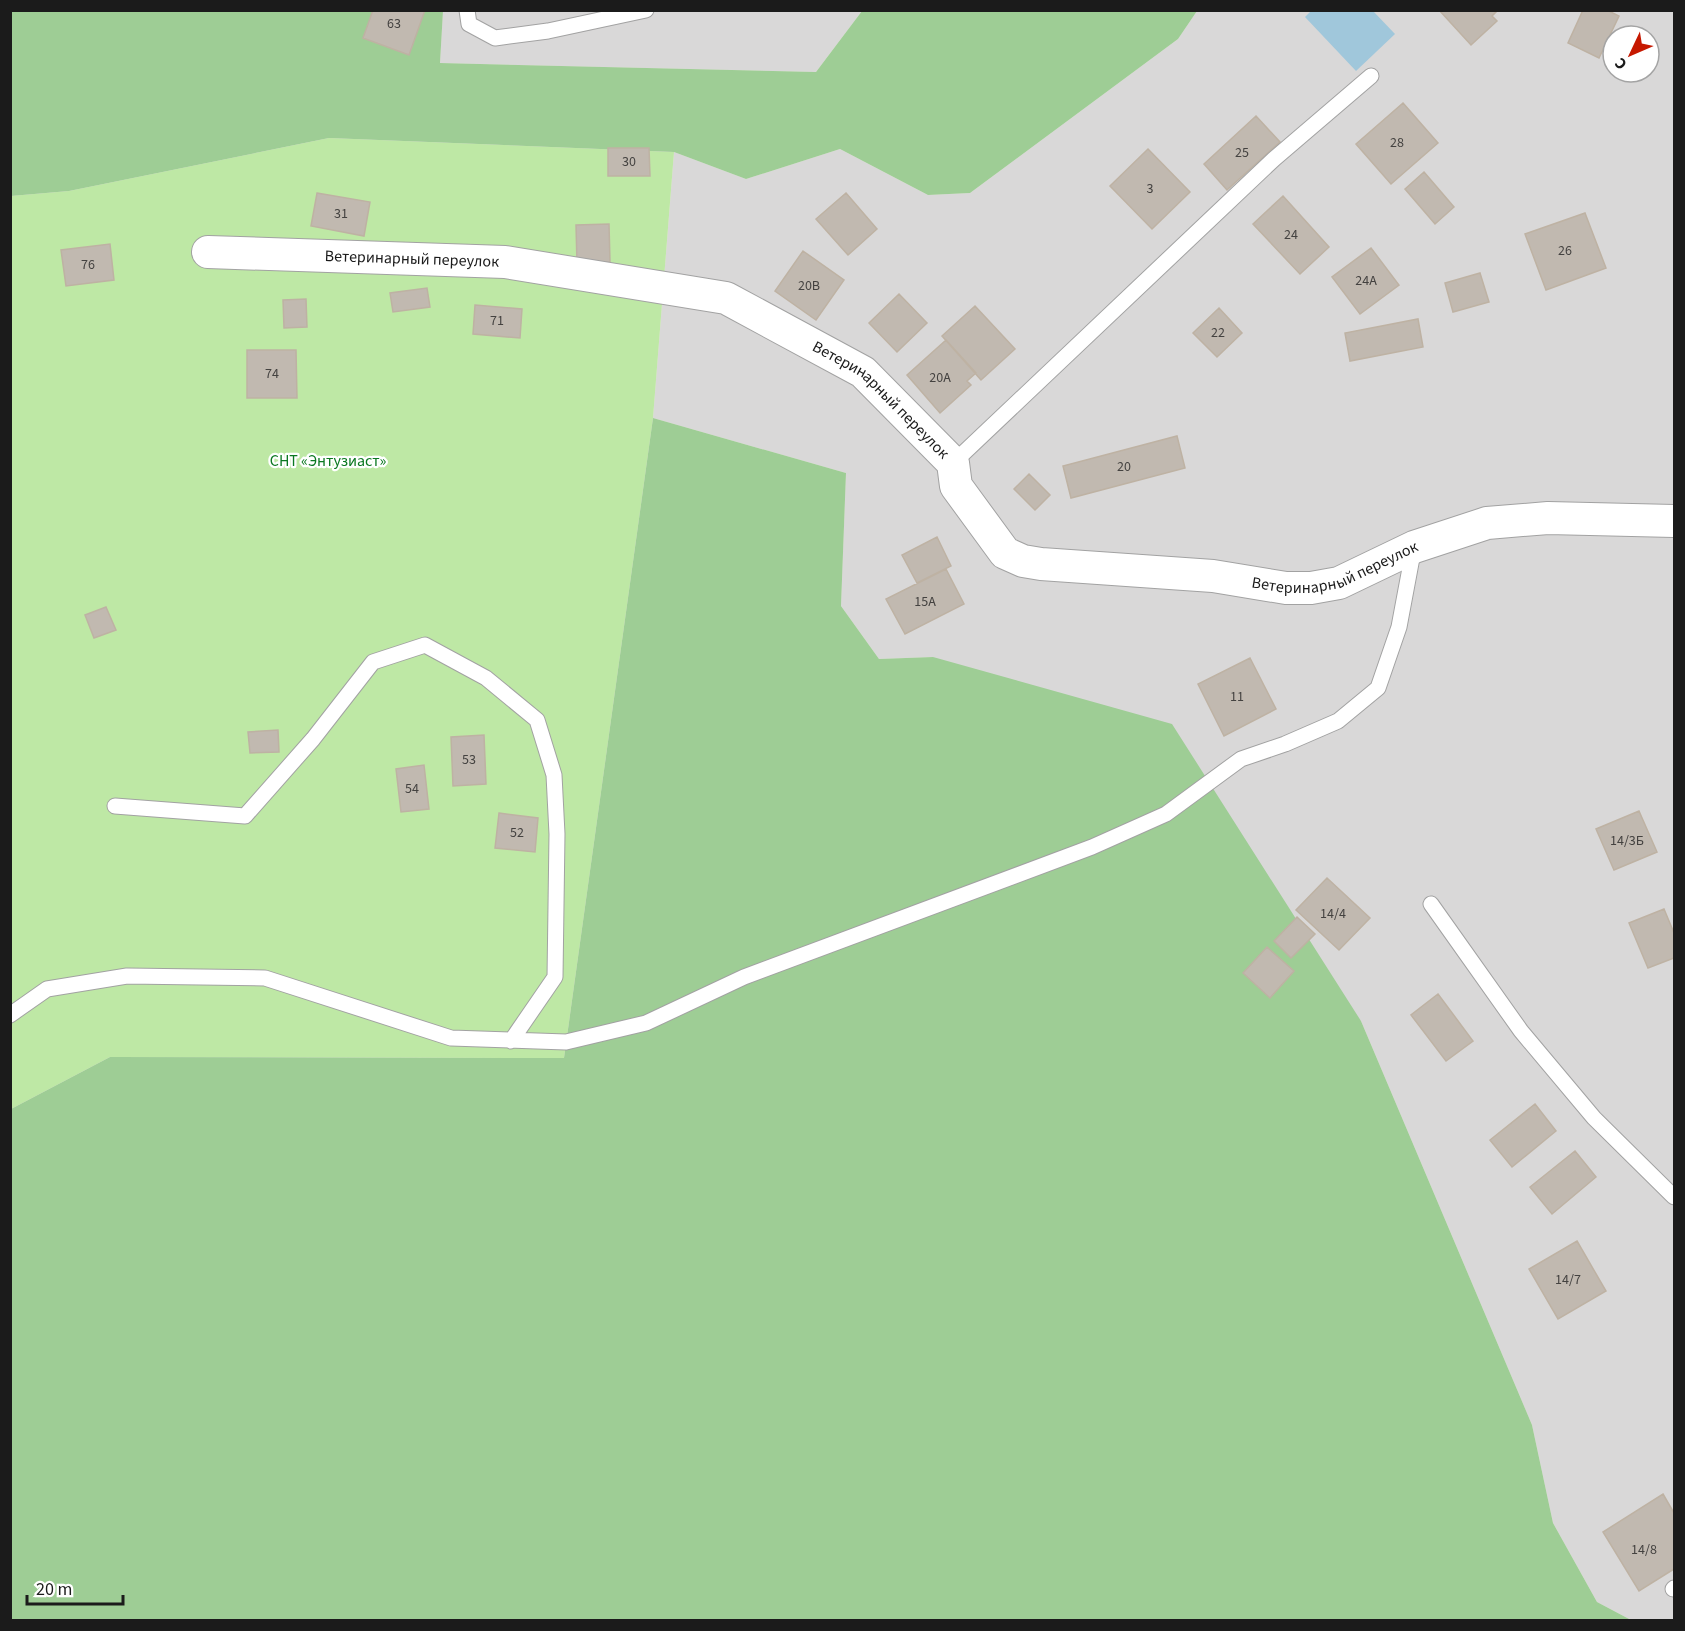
<svg xmlns="http://www.w3.org/2000/svg" width="1685" height="1631" font-family="'Source Sans 3',sans-serif">
	<style>
		.residential { fill: #d9d8d8; fill-rule: evenodd }
		.grass { fill: #bee8a5 }
		.forest { fill: #9ecd95 }
		.water { fill: #a0c7db }
		.building { fill: #c1b9b0; stroke: #beb2a3; stroke-width: 1.5 }
		.lines { fill: none; stroke-linecap: round; stroke-linejoin: round }
		.lane-casing { stroke: #a2a2a2; stroke-width: 17 }
		.street-casing { stroke: #a2a2a2; stroke-width: 34 }
		.lane { stroke: #fff; stroke-width: 15 }
		.street { stroke: #fff; stroke-width: 32 }
		.labels { text-anchor: middle; dominant-baseline: central; stroke-width: 4.5; stroke-linejoin: round; paint-order: stroke }
		.number-label { font-size: 14px; fill: #444240 }
		.street-label { font-size: 16px; fill: #1b1b1b; stroke: #fff }
		.park-label { font-size: 16px; fill: #0b7821; stroke: #fff }
	</style>
	<rect width="100%" height="100%" fill="#edeae0"/>
	<!-- residential -->
	<path class="residential" d="M443 11H862L816 72 440 63Z
		M1197 11H1674V1620H1631L1597 1602 1553 1523 1532 1425 1361 1021 933 657 879 659 841 606 846 473 653 418 674 152 746 179 840 149 928 195 970 193 1178 39ZM1613 36H1649V72H1613Z"/>
	<!-- grass -->
	<path class="grass" d="M329 138 674 152 653 418 564 1058 110 1057 11 1109V196L69 191Z"/>
	<!-- forest -->
	<path class="forest" d="M11 11H443L440 63 816 72 862 11H1197L1178 39 970 193 928 195 840 149 746 179 674 152 329 138 69 191 11 196Z
		M653 418 846 473 841 606 879 659 933 657 1172 724 1361 1021 1532 1425 1553 1523 1597 1602 1631 1620H11V1109L110 1057 564 1058Z"/>
	<!-- water -->
	<path class="water" d="M1311 11H1373L1395 34 1356 71 1305 17Z"/>
	<!-- building -->
	<path class="building" d="M373 10H425L409 55 363 38Z
		M1439 10H1498L1492 16 1497 21 1471 45Z
		M1583 10H1607L1619 16 1599 58 1568 43Z
		M1403 103 1438 143 1391 184 1356 144Z
		M1256 116 1280 142 1227 190 1204 164Z
		M608 148H649L650 176H608Z
		M1148 149 1190 192 1152 229 1110 186Z
		M1424 172 1454 207 1435 224 1405 189Z
		M317 193 370 202 364 236 311 226Z
		M846 193 877 229 848 255 816 219Z
		M1283 196 1329 247 1300 274 1253 224Z
		M1585 213 1606 268 1546 290 1525 234Z
		M609 224 610 262 577 264 576 225Z
		M110 244 114 280 66 286 61 250Z
		M1371 248 1399 285 1360 314 1332 277Z
		M803 251 844 280 816 320 775 291Z
		M1480 273 1489 302 1453 312 1445 283Z
		M427 288 430 307 393 312 390 293Z
		M899 294 927 323 897 352 869 323Z
		M306 299 307 327 284 328 283 300Z
		M475 305 522 309 520 338 473 334Z
		M975 306 1015 349 981 380 942 336Z
		M1219 308 1242 333 1217 357 1193 333Z
		M1418 319 1423 347 1350 361 1345 333Z
		M946 340 976 373 967 381 971 385 940 413 907 375Z
		M247 350H296L297 398H247Z
		M1177 436 1185 468 1071 498 1063 466Z
		M1029 474 1050 495 1035 510 1014 489Z
		M937 537 951 566 917 583 902 555Z
		M946 569 964 604 905 634 886 599Z
		M106 607 116 630 94 638 85 615Z
		M1250 658 1276 709 1224 736 1198 684Z
		M278 730 279 752 250 753 248 732Z
		M484 735 486 784 453 786 451 737Z
		M424 765 429 809 401 812 396 769Z
		M1639 811 1657 852 1614 870 1596 829Z
		M499 813 538 818 535 852 495 848Z
		M1327 878 1370 918 1339 950 1296 910Z
		M1664 909 1674 933V958L1648 968 1629 923Z
		M1297 917 1315 934 1291 958 1274 941Z
		M1267 947 1294 971 1270 998 1243 973Z
		M1438 994 1473 1041 1446 1061 1411 1015Z
		M1535 1104 1556 1131 1512 1167 1490 1140Z
		M1575 1151 1596 1177 1552 1214 1530 1187Z
		M1577 1241 1606 1291 1558 1319 1529 1269Z
		M1663 1494 1674 1513V1569L1639 1591 1603 1532Z"/>
	<g class="lines">
		<!-- lane casing -->
		<g class="lane-casing">
			<path id="lane" d="M467 10 469 24 495 38 548 31 646 10
				M953 463 1274 159 1371 76
				M115 806 245 816 313 739 373 662 425 645 486 678 537 720 554 775 557 834 555 977 511 1041
				M1431 904 1521 1031 1594 1118 1674 1197
				M10 1015 47 989 127 976 265 978 451 1038 566 1042 646 1023 744 977 1092 847 1166 814 1241 759 1285 744 1338 721 1378 688 1399 627 1414 547
				M1673 1589 1674 1588"/>
		</g>
		<!-- street casing -->
		<g class="street-casing">
			<g id="street">
				<path id="s1" d="M208 252 505 262 726 298 863 372 953 463 956 486 1005 553 1023 561 1041 564 1213 576 1286 588H1311L1339 583 1414 547 1487 523 1548 518 1674 521"/>
			</g>
		</g>
		<!-- lane -->
		<use href="#lane" class="lane"/>
		<!-- street -->
		<use href="#street" class="street"/>
	</g>
	<g class="labels">
		<!-- number labels -->
		<g class="number-label">
			<text x="394" y="24">63</text>
			<text x="1397" y="143">28</text>
			<text x="1242" y="153">25</text>
			<text x="629" y="162">30</text>
			<text x="1150" y="189">3</text>
			<text x="341" y="214">31</text>
			<text x="1291" y="235">24</text>
			<text x="1565" y="251">26</text>
			<text x="88" y="265">76</text>
			<text x="1366" y="281">24А</text>
			<text x="809" y="286">20В</text>
			<text x="497" y="321">71</text>
			<text x="1218" y="333">22</text>
			<text x="272" y="374">74</text>
			<text x="940" y="378">20А</text>
			<text x="1124" y="467">20</text>
			<text x="925" y="602">15А</text>
			<text x="1237" y="697">11</text>
			<text x="469" y="760">53</text>
			<text x="412" y="789">54</text>
			<text x="517" y="833">52</text>
			<text x="1627" y="841">14/3Б</text>
			<text x="1333" y="914">14/4</text>
			<text x="1568" y="1280">14/7</text>
			<text x="1644" y="1550">14/8</text>
		</g>
		<!-- street labels -->
		<g class="street-label">
			<text stroke="none"><textPath href="#s1" startOffset="204">Ветеринарный переулок</textPath></text>
			<text stroke="none"><textPath href="#s1" startOffset="708">Ветеринарный переулок</textPath></text>
			<text stroke="none"><textPath href="#s1" startOffset="1248">Ветеринарный переулок</textPath></text>
		</g>
		<!-- park labels -->
		<g class="park-label">
			<text x="328" y="461">СНТ «Энтузиаст»</text>
		</g>
	</g>
	<!-- border -->
	<rect width="1685" height="1631" fill="none" stroke="#1b1b1b" stroke-width="24"/>
	<!-- north arrow -->
	<g transform="translate(1631 54) rotate(226)"><circle r="28" fill="#ffffff" stroke="#a4a4a4" stroke-width="1.5"/>
	<path d="M0-4.5L10 22L0 15L-10 22Z" fill="#c61800"/>
	<text y="-9" font-size="16" font-weight="bold" text-anchor="middle" fill="#1b1b1b">С</text>
	</g>
	<!-- scale -->
	<path d="M27 1595v9h96v-9" fill="none" stroke="#1b1b1b" stroke-width="3"/>
	<text x="36" y="1595" font-size="18" fill="#1b1b1b" stroke="#ffffff" stroke-width="4.5" paint-order="stroke">20 m</text>
</svg>
